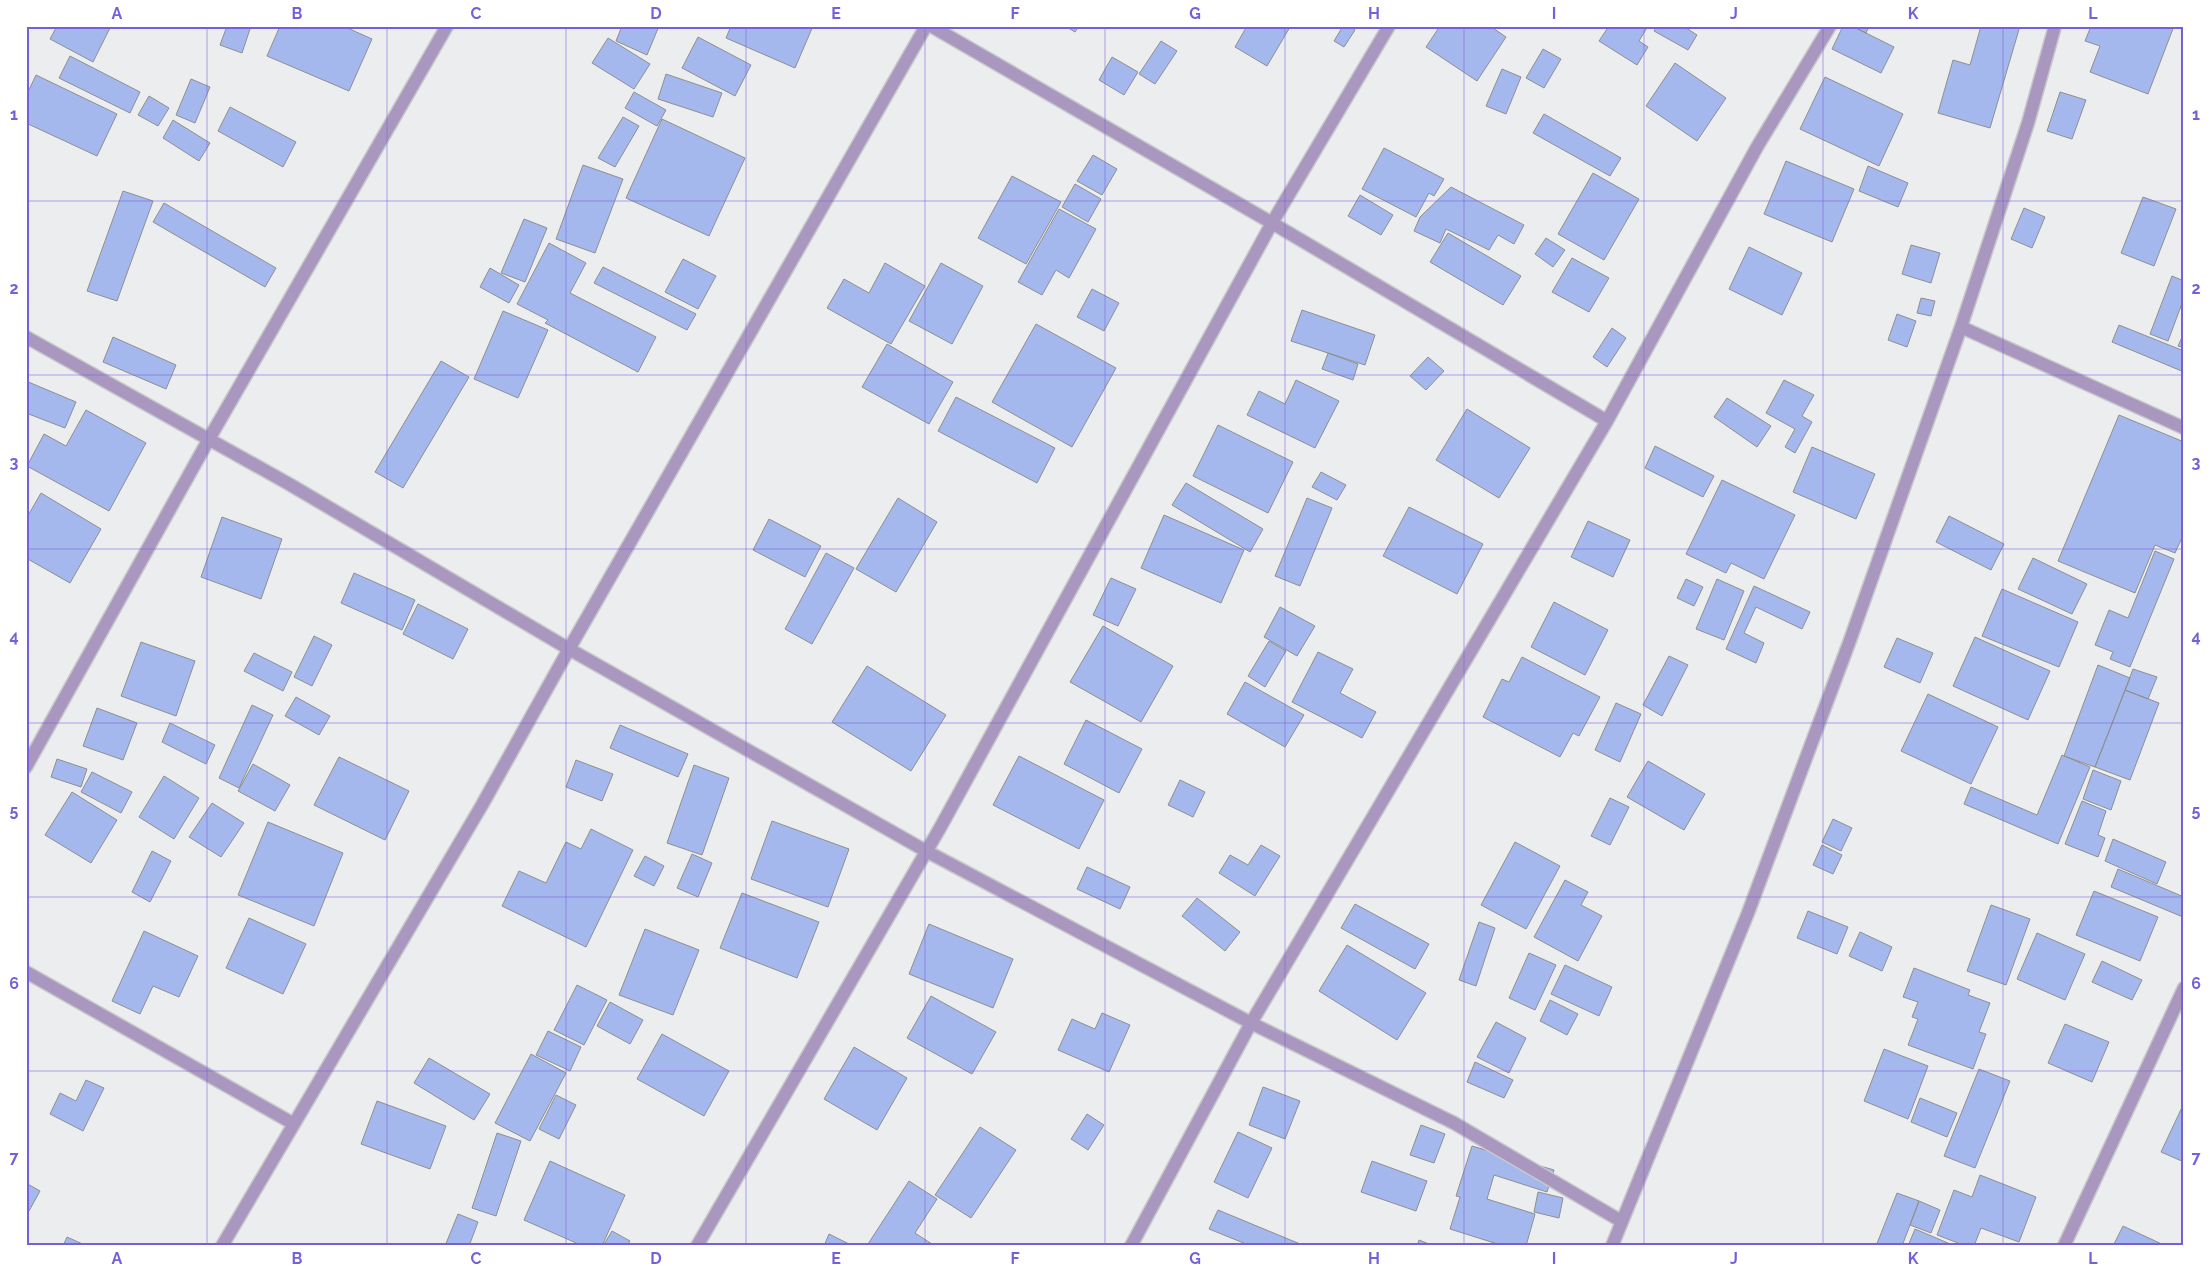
<svg xmlns="http://www.w3.org/2000/svg" width="2210" height="1272" font-family="Raleway,sans-serif">
	<style>
		.building { fill: #a4b8ed; stroke: #8e8f90 }
		.lines { fill: none; stroke-linecap: round; stroke-linejoin: round }
		.street-casing { stroke: #c7c8ca; stroke-width: 15 }
		.street { stroke: #a997c0; stroke-width: 12 }
		.grid { fill: none; stroke: #775fda; stroke-width: 1; stroke-opacity: 0.55 }
		.neatline { fill: none; stroke: #775fda; stroke-width: 2 }
		.grid-label { font-size: 16px; text-anchor: middle; font-weight: bold; fill: #775fda }
	</style>
	<rect width="100%" height="100%" fill="#ecedef"/>
	<!-- building -->
	<path class="building" d="M57 26H111L93 62 50 39Z
		M227 26H251L242 53 220 45Z
		M280 26H343L372 39 349 91 267 56Z
		M622 26H659L647 55 616 41Z
		M731 26H813L795 68 726 38Z
		M1065 26H1079L1075 32Z
		M1247 26 1290 27 1267 66 1235 47Z
		M1343 26H1349L1355 30 1344 47 1334 41Z
		M1440 26H1490L1506 37 1477 81 1426 47Z
		M1609 26H1648L1639 41 1648 47 1637 65 1599 41Z
		M1657 26H1683L1697 35 1688 50 1654 31Z
		M1843 26H1852L1894 47 1881 73 1832 49Z
		M1852 26H1869L1866 33Z
		M1981 26H2020L1990 128 1938 113 1953 60 1970 65Z
		M2091 26H2174L2148 94 2090 72 2100 46 2085 41Z
		M698 37 751 65 735 96 682 68Z
		M608 38 650 64 634 89 592 63Z
		M1161 41 1177 51 1155 84 1139 74Z
		M1543 49 1561 59 1544 88 1526 78Z
		M70 56 140 92 130 113 59 78Z
		M1112 57 1138 72 1124 95 1099 80Z
		M1675 63 1726 98 1697 141 1646 106Z
		M1502 69 1521 77 1506 114 1486 106Z
		M666 74 722 93 713 117 658 99Z
		M36 75 117 114 97 156 26 123V96Z
		M1825 77 1903 114 1879 166 1800 129Z
		M191 79 210 87 195 123 176 115Z
		M634 92 666 110 657 126 625 108Z
		M2060 92 2086 100 2072 139 2047 131Z
		M149 96 169 108 158 126 138 115Z
		M230 107 296 142 283 167 218 131Z
		M1544 114 1621 158 1610 176 1533 133Z
		M623 117 639 126 615 167 598 158Z
		M662 119 745 158 709 236 626 198Z
		M173 120 210 143 199 161 163 138Z
		M1384 148 1444 179 1434 196 1429 193 1416 217 1362 189Z
		M1093 155 1117 169 1102 195 1077 181Z
		M1786 161 1854 189 1832 242 1764 214Z
		M583 165 623 179 595 253 556 239Z
		M1868 166 1908 183 1898 207 1859 191Z
		M1593 173 1639 199 1604 260 1558 234Z
		M1012 176 1061 202 1026 264 978 238Z
		M1075 184 1101 199 1088 222 1062 207Z
		M1451 187 1524 225 1514 244 1498 235 1489 250 1446 229 1440 243 1414 231 1420 217Z
		M123 191 153 201 117 301 87 291Z
		M1360 195 1393 215 1381 235 1348 216Z
		M2143 197 2176 209 2154 266 2121 253Z
		M164 203 276 268 265 287 153 222Z
		M2024 208 2045 217 2032 248 2011 239Z
		M1059 209 1096 229 1069 278 1056 270 1042 295 1018 282Z
		M524 219 547 228 525 282 501 273Z
		M1448 233 1521 276 1503 305 1430 262Z
		M1546 238 1565 250 1553 267 1535 254Z
		M549 243 586 263 570 293 656 337 638 372 545 323 548 320 517 304Z
		M1911 245 1940 253 1931 283 1902 274Z
		M1749 247 1802 273 1782 315 1729 289Z
		M1572 258 1609 278 1589 312 1552 292Z
		M683 259 716 276 698 309 665 292Z
		M885 263 925 286 891 344 827 308 844 279 869 293Z
		M941 263 983 286 952 344 909 321Z
		M603 267 696 314 687 330 594 283Z
		M490 268 519 285 509 303 480 287Z
		M2172 276 2184 281V298L2168 341 2150 334Z
		M1092 289 1119 303 1104 331 1077 317Z
		M1921 298 1935 301 1931 316 1917 313Z
		M1302 310 1375 335 1365 365 1291 341Z
		M503 311 548 330 518 398 474 379Z
		M1897 314 1916 321 1907 347 1888 340Z
		M1036 324 1116 368 1072 447 992 402Z
		M2119 325 2184 351V372L2112 342Z
		M1612 328 1626 338 1607 367 1593 357Z
		M2184 333V348L2178 346Z
		M113 337 176 365 166 389 103 362Z
		M887 344 953 382 929 424 862 387Z
		M1328 353 1358 364 1353 380 1322 369Z
		M1428 357 1444 371 1426 390 1410 376Z
		M441 361 469 377 403 488 375 472Z
		M1296 380 1339 401 1315 448 1247 415 1259 391 1285 404Z
		M1784 380 1814 395 1802 416 1812 422 1795 453 1785 447 1795 429 1766 413Z
		M26 381 76 402 65 428 26 413Z
		M956 397 1055 448 1037 483 938 431Z
		M1727 398 1771 426 1757 447 1714 417Z
		M1467 409 1530 448 1499 498 1436 460Z
		M86 410 146 443 109 511 27 466 44 434 66 446Z
		M2119 415 2184 442V533L2175 553 2155 545 2135 593 2058 561Z
		M1218 425 1293 462 1268 513 1193 476Z
		M1655 446 1714 476 1703 497 1645 468Z
		M1812 447 1875 474 1856 519 1793 492Z
		M1321 472 1346 485 1337 500 1312 487Z
		M1722 480 1795 515 1764 579 1731 563 1726 573 1686 554Z
		M1186 483 1263 529 1250 552 1172 505Z
		M41 493 101 529 70 583 26 558V519Z
		M898 498 937 522 896 592 856 569Z
		M1307 498 1332 508 1300 586 1275 576Z
		M1409 507 1483 544 1457 594 1383 556Z
		M1164 515 1244 550 1221 603 1141 568Z
		M1949 516 2004 544 1991 570 1936 542Z
		M222 517 282 539 261 599 201 577Z
		M769 519 821 546 805 577 753 550Z
		M1588 521 1630 540 1613 577 1571 557Z
		M2155 551 2174 559 2130 667 2110 659 2113 652 2095 645 2109 610 2128 618Z
		M826 553 854 568 812 644 785 629Z
		M2033 558 2087 584 2072 614 2018 589Z
		M354 573 415 600 402 630 341 603Z
		M1111 578 1136 589 1118 626 1093 615Z
		M1686 579 1703 587 1694 606 1677 598Z
		M1717 579 1744 591 1724 640 1696 629Z
		M1754 586 1810 612 1802 629 1756 607 1744 633 1764 643 1756 663 1726 649Z
		M2002 589 2078 622 2059 667 1982 636Z
		M1554 602 1608 630 1585 675 1531 647Z
		M418 604 468 629 453 659 403 634Z
		M1280 607 1315 626 1297 656 1264 637Z
		M1103 626 1173 666 1141 722 1070 682Z
		M314 636 332 645 312 686 294 677Z
		M1975 637 2050 671 2028 720 1953 686Z
		M1897 638 1933 653 1920 683 1884 667Z
		M1269 641 1286 651 1265 687 1248 676Z
		M141 642 195 661 176 716 121 696Z
		M1318 652 1353 669 1340 693 1376 712 1362 738 1292 702Z
		M254 653 292 672 283 691 244 671Z
		M1669 656 1688 665 1662 716 1643 705Z
		M1522 657 1600 697 1579 736 1573 733 1560 757 1483 717 1502 679 1509 682Z
		M2098 665 2130 678 2095 767 2064 756Z
		M867 666 946 715 911 771 832 722Z
		M2133 669 2157 677 2148 699 2125 690Z
		M1245 682 1304 715 1285 747 1227 714Z
		M2125 690 2159 703 2130 780 2095 767Z
		M1928 694 1998 727 1971 784 1901 751Z
		M296 697 330 716 319 735 285 716Z
		M1616 703 1641 714 1620 762 1595 750Z
		M252 705 273 715 239 788 219 778Z
		M97 708 137 723 123 760 83 746Z
		M1086 720 1142 749 1119 793 1064 764Z
		M170 723 215 745 206 764 162 742Z
		M620 725 688 754 678 777 610 748Z
		M2062 755 2090 767 2058 844 1964 804 1971 787 2037 815Z
		M1019 756 1104 800 1079 849 993 805Z
		M339 757 409 791 385 840 314 805Z
		M57 759 87 769 81 787 51 777Z
		M576 760 613 774 602 801 566 787Z
		M1648 761 1705 794 1684 830 1627 797Z
		M253 764 290 785 275 811 238 791Z
		M694 765 729 778 702 855 667 843Z
		M2093 770 2121 781 2111 810 2083 799Z
		M92 772 132 792 121 813 81 792Z
		M164 776 199 798 174 839 139 817Z
		M1180 780 1205 792 1193 817 1168 805Z
		M72 792 117 820 91 863 45 835Z
		M1610 798 1629 807 1610 845 1591 836Z
		M2082 801 2106 811 2098 835 2105 838 2098 857 2065 844Z
		M212 803 244 823 221 857 189 837Z
		M1833 819 1852 828 1841 851 1822 842Z
		M772 821 849 849 828 907 751 879Z
		M268 822 343 853 314 926 238 895Z
		M591 829 633 850 586 947 502 906 519 871 546 883 566 842 581 849Z
		M2113 839 2166 862 2157 884 2105 861Z
		M1515 842 1560 866 1526 929 1481 905Z
		M1261 845 1280 856 1255 896 1219 873 1230 855 1248 865Z
		M1822 845 1842 855 1833 874 1813 865Z
		M152 851 171 861 150 902 132 892Z
		M692 854 712 863 698 897 677 888Z
		M645 856 664 866 654 886 634 876Z
		M1087 867 1130 887 1120 909 1077 889Z
		M2118 869 2184 897 2183 917 2111 887Z
		M1565 880 1588 892 1581 905 1602 916 1578 961 1534 937Z
		M2094 891 2158 917 2140 961 2076 935Z
		M742 893 819 922 797 978 720 948Z
		M1197 898 1240 932 1225 951 1182 916Z
		M1355 904 1429 944 1415 969 1341 928Z
		M1991 905 2030 919 2006 985 1967 971Z
		M1808 911 1848 927 1837 954 1797 938Z
		M249 918 306 944 283 994 226 968Z
		M1479 922 1495 928 1476 986 1459 980Z
		M929 924 1013 959 993 1008 909 974Z
		M645 929 699 950 673 1015 619 995Z
		M144 931 198 956 179 997 153 986 140 1014 112 1001Z
		M1860 932 1892 947 1882 971 1849 956Z
		M2037 933 2085 954 2065 1000 2017 979Z
		M1347 945 1426 993 1397 1040 1319 991Z
		M1529 953 1556 965 1535 1010 1509 998Z
		M2102 961 2142 980 2132 1000 2092 982Z
		M1565 965 1612 987 1599 1016 1551 994Z
		M1914 968 1970 990 1968 995 1990 1003 1979 1032 1986 1034 1973 1069 1908 1045 1918 1019 1912 1017 1918 1002 1903 997Z
		M577 985 607 1000 584 1045 554 1030Z
		M931 996 996 1032 972 1074 907 1038Z
		M1550 1000 1578 1014 1567 1035 1540 1021Z
		M610 1002 643 1020 630 1044 597 1026Z
		M1102 1013 1130 1025 1109 1072 1058 1050 1072 1019 1095 1029Z
		M1496 1022 1526 1038 1509 1073 1477 1057Z
		M2065 1024 2109 1042 2092 1082 2048 1063Z
		M548 1031 581 1047 570 1071 536 1055Z
		M662 1034 729 1071 704 1116 637 1079Z
		M854 1047 907 1078 877 1130 824 1099Z
		M1884 1049 1928 1066 1908 1119 1864 1101Z
		M531 1054 566 1073 530 1141 495 1123Z
		M429 1058 490 1094 474 1120 414 1083Z
		M1475 1062 1513 1080 1504 1098 1467 1082Z
		M1979 1069 2010 1081 1975 1168 1944 1156Z
		M86 1080 104 1088 83 1131 50 1114 60 1093 76 1101Z
		M1263 1087 1300 1101 1285 1139 1249 1125Z
		M556 1095 576 1105 559 1139 539 1129Z
		M1920 1098 1957 1113 1947 1137 1911 1122Z
		M377 1101 446 1126 430 1169 361 1144Z
		M2184 1103V1162L2161 1152Z
		M1087 1114 1104 1125 1088 1150 1071 1139Z
		M1421 1125 1445 1134 1434 1163 1410 1155Z
		M980 1127 1016 1150 971 1218 935 1195Z
		M1238 1132 1272 1148 1248 1198 1214 1182Z
		M497 1133 521 1141 496 1216 472 1208Z
		M1472 1146 1554 1170 1547 1192 1494 1175 1487 1199 1535 1214 1526 1246H1504L1450 1229 1460 1197 1456 1196Z
		M550 1161 625 1195 602 1246H583L524 1220Z
		M1372 1161 1427 1181 1416 1211 1361 1192Z
		M1980 1175 2036 1197 2019 1242 1981 1228 1974 1246H1966L1937 1235 1954 1190 1972 1197Z
		M909 1181 937 1199 915 1233 935 1246H871L868 1244Z
		M26 1183 40 1191 29 1211 26 1209Z
		M1538 1192 1563 1198 1559 1218 1534 1212Z
		M1897 1193 1919 1201 1910 1225 1902 1246H1876Z
		M1919 1201 1940 1210 1931 1233 1910 1225Z
		M1218 1210 1305 1246H1251L1209 1229Z
		M458 1214 478 1222 469 1246H445Z
		M2123 1226 2166 1246H2113Z
		M1915 1229 1955 1246H1908Z
		M612 1231 630 1241 627 1246H603Z
		M829 1234 853 1246H824Z
		M67 1237 87 1246H63Z
		M1419 1240 1434 1246H1417Z"/>
	<g class="lines">
		<!-- street casing -->
		<g class="street-casing">
			<path id="street" d="M931 26 1272 223 1607 421
				M1961 327 2184 428
				M26 337 289 484 569 649 926 851 1251 1023 1454 1123 1621 1221
				M26 767 209 439 447 26
				M26 972 294 1124
				M222 1246 482 805 569 649 926 26
				M697 1246 940 828 1272 223 1389 26
				M1131 1246 1251 1023 1607 421 1757 147 1830 26
				M1612 1246 1748 913 1849 643 1961 327 2028 123 2055 26
				M2064 1246 2184 988"/>
		</g>
		<!-- street -->
		<use href="#street" class="street"/>
	</g>
	<!-- grid -->
	<path class="grid" d="M207 26V1246M387 26V1246M566 26V1246M746 26V1246M925 26V1246M1105 26V1246M1285 26V1246M1464 26V1246M1644 26V1246M1823 26V1246M2003 26V1246M26 201H2184M26 375H2184M26 549H2184M26 723H2184M26 897H2184M26 1071H2184"/>
	<!-- border -->
	<rect width="2210" height="1272" fill="none" stroke="#ffffff" stroke-width="55"/>
	<rect x="28" y="28" width="2154" height="1216" class="neatline"/>
	<g class="grid-label">
		<text x="117" y="19">A</text>
		<text x="297" y="19">B</text>
		<text x="476" y="19">C</text>
		<text x="656" y="19">D</text>
		<text x="836" y="19">E</text>
		<text x="1015" y="19">F</text>
		<text x="1195" y="19">G</text>
		<text x="1374" y="19">H</text>
		<text x="1554" y="19">I</text>
		<text x="1734" y="19">J</text>
		<text x="1913" y="19">K</text>
		<text x="2093" y="19">L</text>
		<text x="14" y="120">1</text>
		<text x="2196" y="120">1</text>
		<text x="14" y="294">2</text>
		<text x="2196" y="294">2</text>
		<text x="14" y="468">3</text>
		<text x="2196" y="468">3</text>
		<text x="14" y="642">4</text>
		<text x="2196" y="642">4</text>
		<text x="14" y="816">5</text>
		<text x="2196" y="816">5</text>
		<text x="14" y="989">6</text>
		<text x="2196" y="989">6</text>
		<text x="14" y="1163">7</text>
		<text x="2196" y="1163">7</text>
		<text x="117" y="1264">A</text>
		<text x="297" y="1264">B</text>
		<text x="476" y="1264">C</text>
		<text x="656" y="1264">D</text>
		<text x="836" y="1264">E</text>
		<text x="1015" y="1264">F</text>
		<text x="1195" y="1264">G</text>
		<text x="1374" y="1264">H</text>
		<text x="1554" y="1264">I</text>
		<text x="1734" y="1264">J</text>
		<text x="1913" y="1264">K</text>
		<text x="2093" y="1264">L</text>
	</g>
</svg>
